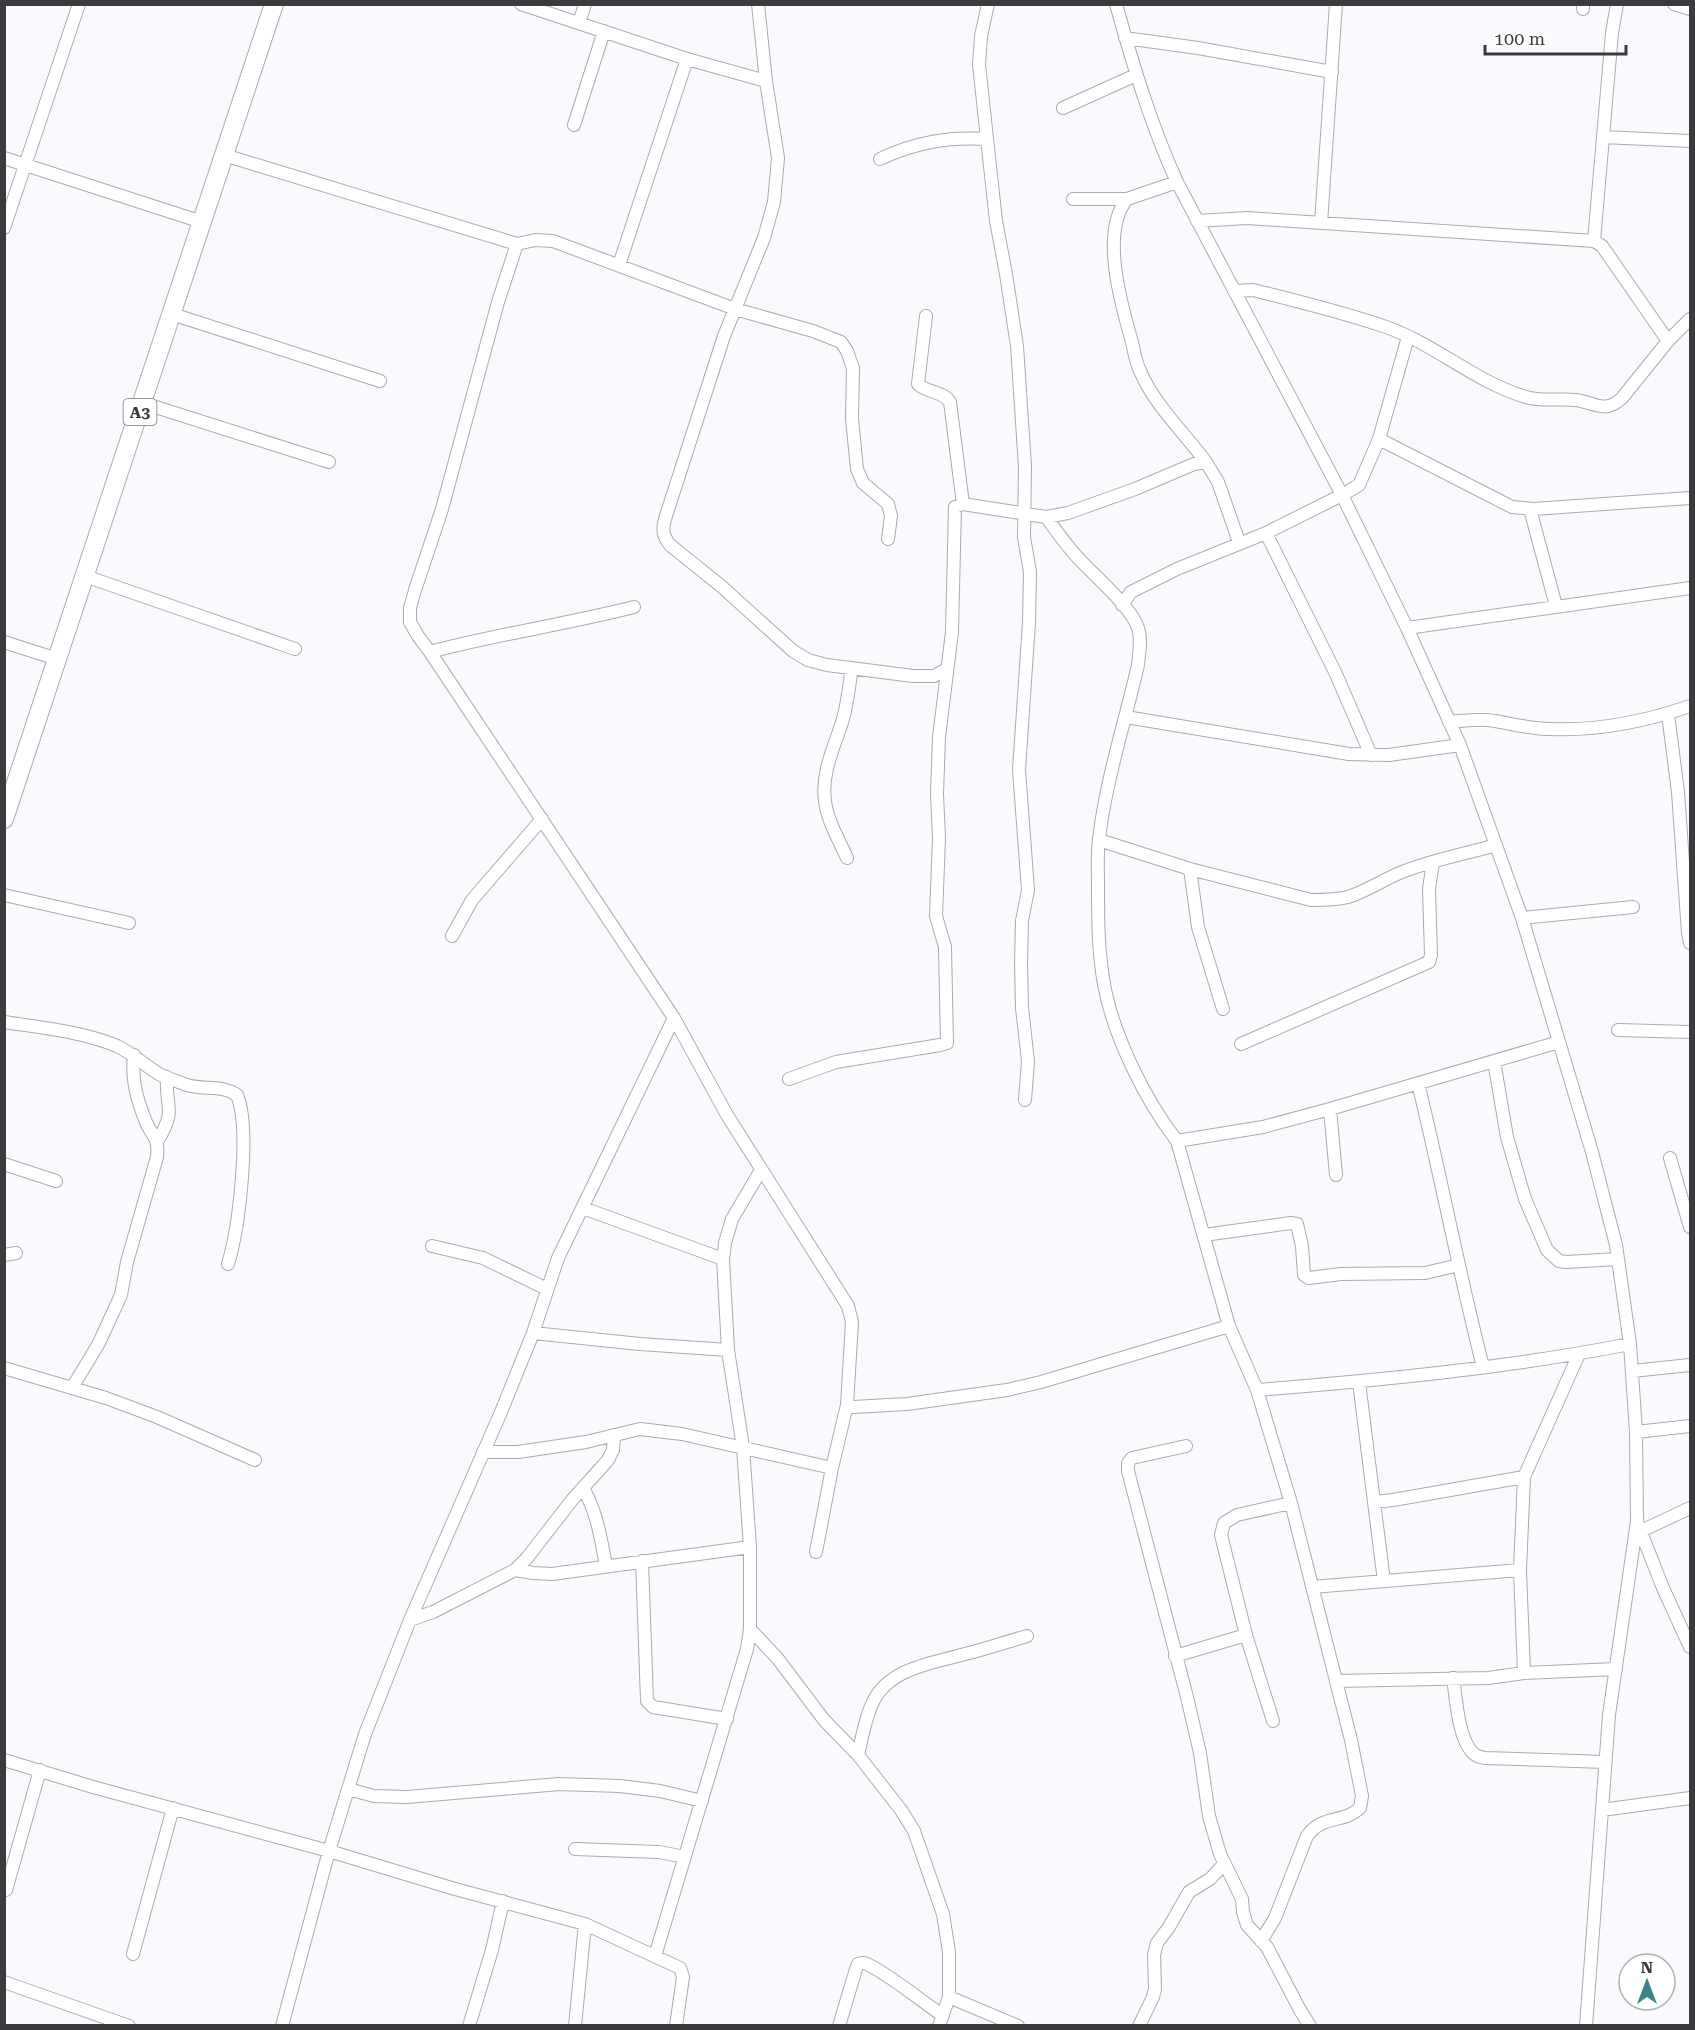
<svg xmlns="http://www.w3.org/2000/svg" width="1695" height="2030" font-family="'Roboto Serif',serif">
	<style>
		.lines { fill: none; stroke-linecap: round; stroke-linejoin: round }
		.minor-casing { stroke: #aea8b3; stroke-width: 14 }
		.highway-casing { stroke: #aea8b3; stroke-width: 20 }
		.minor { stroke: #fff; stroke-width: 12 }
		.highway { stroke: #fff; stroke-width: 18 }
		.labels { text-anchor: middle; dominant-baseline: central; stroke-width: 4.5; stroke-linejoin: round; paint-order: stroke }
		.shield { fill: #fff; stroke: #767578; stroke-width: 1.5 }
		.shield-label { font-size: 16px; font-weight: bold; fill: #3c3a3e }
	</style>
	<rect width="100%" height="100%" fill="#fcf9fe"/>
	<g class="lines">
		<!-- minor casing -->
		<g class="minor-casing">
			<path id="minor" d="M521 4 687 59 766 81
				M758 4 766 81 778 158 774 202 764 238 724 336 665 519C662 530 663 536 670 545L721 586 793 651 808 660 827 665 913 676H934L947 669
				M988 4 981 36 979 65 996 221 1006 274 1017 346 1025 467 1024 537 1030 572 1029 622 1019 770 1028 890 1022 921 1021 963 1022 1008 1028 1061 1025 1100
				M1116 4C1133 65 1151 125 1177 182L1342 495 1407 628 1460 745 1522 918 1592 1152 1616 1245 1630 1344 1636 1432 1637 1521 1609 1715 1586 2026
				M1674 4 1690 9
				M1583 9V4
				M579 23 585 4
				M1125 38 1198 48 1332 72
				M1063 108 1136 75
				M574 125 604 31
				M1603 137 1690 141
				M224 155 517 244 535 240 553 241 735 309 813 331 841 342 847 351 853 368 852 419 857 469 863 483 888 504 891 516 888 539
				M4 158 202 222
				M880 159C916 142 947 137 987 139
				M1177 182 1127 199C1100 232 1121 304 1132 342 1134 352 1136 364 1141 373 1154 404 1186 435 1206 462
				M1073 199H1127
				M1197 221 1247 218 1594 241 1602 246 1668 341
				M1321 223 1336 4
				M4 228 79 4
				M1594 241 1612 33 1617 4
				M517 244 498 302 442 509 415 590 410 608V622L418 636 430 652 674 1018 727 1115 848 1306 852 1322 847 1405 832 1468 816 1552
				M619 265 687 59
				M1234 291 1253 290C1297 301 1343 312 1386 327 1435 344 1475 382 1526 397 1542 402 1559 398 1576 400 1596 403 1605 414 1622 398L1668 341 1690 319
				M172 314 380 381
				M926 316 918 384C927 393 943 391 950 402L963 504
				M143 403 329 462
				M1379 439 1512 507 1533 509 1690 498
				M1530 509 1556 606
				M1046 517C1057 532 1068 548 1081 561 1096 577 1132 608 1138 628 1142 639 1139 653 1138 665 1125 722 1106 780 1099 839 1097 853 1098 869 1098 884 1098 918 1098 951 1104 984 1113 1035 1145 1100 1177 1141L1263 1127 1330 1109 1559 1042
				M1266 533 1336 674 1371 755
				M85 576 295 649
				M1122 605 1131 592 1177 569 1266 533 1342 495 1359 485 1379 439 1408 337
				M1407 628 1690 588
				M4 642 57 659
				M430 652C498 634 567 624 634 607
				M1668 714 1678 792 1688 933 1690 943
				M1126 717 1349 754 1389 755 1460 745
				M1449 722C1464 721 1480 718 1495 721 1513 724 1531 729 1550 729 1599 731 1644 722 1690 706
				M1099 840 1190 869 1198 927 1223 1009
				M847 858C839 840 827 820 825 801 821 771 835 746 843 719 848 702 849 684 852 668
				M1190 869 1311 900C1324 900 1336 900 1348 897 1367 891 1384 879 1402 872 1432 860 1465 854 1496 845
				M4 895 129 923
				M1522 918 1633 907
				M452 936 472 900 542 819
				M4 1022C42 1028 81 1031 117 1046 132 1053 144 1065 159 1074 166 1078 176 1081 184 1084 201 1091 223 1084 237 1095 251 1129 239 1228 228 1264
				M1618 1030 1690 1032
				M1241 1044 1429 962 1431 955 1429 889 1433 862
				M1494 1061 1507 1137 1525 1199 1547 1250 1559 1261 1566 1262 1618 1259
				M789 1079 836 1062 940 1045 947 1043 945 947 936 916 939 838 937 794 939 737 952 632 955 507 963 504 1046 517 1068 513 1135 489 1194 464 1206 462 1218 482 1238 539 1241 542
				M1418 1083C1441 1177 1459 1273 1483 1367
				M1330 1109 1336 1175
				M158 1140C177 1109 165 1108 167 1077
				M1177 1141 1229 1326 1257 1390 1291 1503 1351 1740 1362 1796 1360 1808C1343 1824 1323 1814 1307 1836L1275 1918 1261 1941
				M1670 1158 1690 1227
				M4 1164 56 1181
				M583 1208 723 1259
				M1204 1235 1291 1223 1297 1224 1302 1246 1304 1275 1309 1278 1341 1274 1425 1273 1459 1265
				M432 1246 483 1258 547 1289
				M4 1255 16 1253
				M533 1333 640 1344 728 1350
				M4 1368 106 1398 157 1417 255 1460
				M1632 1371 1690 1365
				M1359 1382 1374 1502 1393 1500 1524 1477
				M72 1388 99 1343 121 1295 127 1262 157 1157C159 1136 153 1139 146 1122 137 1100 131 1079 134 1055
				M1257 1390C1382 1380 1507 1368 1630 1344
				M847 1405 853 1407 907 1404 1007 1390 1041 1382 1229 1326
				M1636 1432 1690 1426
				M1186 1446 1132 1458 1128 1463V1471L1187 1697 1200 1753 1209 1816 1220 1854 1242 1899 1243 1912 1247 1925 1267 1947 1300 2010 1310 2026
				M483 1452H518L586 1442 640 1429 682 1434 832 1468
				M583 1488C597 1512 601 1539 606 1566
				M1374 1502 1384 1581
				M1637 1522 1663 1588 1690 1647
				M1641 1531 1690 1508
				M642 1561 647 1701 653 1707 727 1719
				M515 1570 533 1573 552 1574 750 1547
				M1312 1587 1520 1570
				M410 1620 433 1612 515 1570 527 1558 572 1500 608 1460 613 1450 614 1435
				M750 1629 778 1659 824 1720 858 1755 901 1810 914 1831 943 1914 949 1952V1997L939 2026
				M1246 1635 1273 1721
				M1175 1656 1246 1635 1221 1535 1224 1523 1237 1515 1291 1503
				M1524 1673 1616 1669
				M1453 1678C1456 1698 1458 1737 1472 1752 1475 1756 1480 1757 1485 1758L1605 1762
				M1336 1681 1488 1678 1524 1673 1520 1570 1524 1477 1579 1354
				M858 1755C862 1738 865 1718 873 1702 889 1668 933 1663 965 1654 986 1649 1006 1642 1027 1636
				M4 1760 93 1787 329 1851 455 1889 585 1924 680 1968 683 1977 676 2026
				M348 1789 374 1796 407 1797 559 1784 620 1786 660 1791 702 1801
				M1602 1810 1690 1798
				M575 1849 659 1852 685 1857
				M6 1890 40 1770
				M133 1954 173 1808
				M655 1956 747 1649 750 1629V1547L743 1447 728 1350 723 1259 725 1243 732 1219 761 1170
				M4 1982 129 2026
				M949 1997 1018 2026
				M282 2026 329 1851 365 1734 410 1620 501 1412 533 1333 558 1258 674 1018
				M469 2026 492 1950 503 1901
				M575 2026 585 1924
				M839 2026 856 1969 858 1964C863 1963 862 1962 867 1964 890 1975 920 2000 942 2015
				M1139 2026 1153 1997 1155 1989 1154 1955 1157 1943 1169 1927 1189 1892 1210 1879 1224 1864"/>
		</g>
		<!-- highway casing -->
		<g class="highway-casing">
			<path id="highway" d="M4 819 274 4"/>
		</g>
		<!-- minor -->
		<use href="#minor" class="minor"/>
		<!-- highway -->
		<use href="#highway" class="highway"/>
	</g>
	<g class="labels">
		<!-- shield labels -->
		<rect class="shield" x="123.5" y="399" width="33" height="26" rx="4.5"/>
		<g class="shield-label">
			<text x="140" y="412">A3</text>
		</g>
	</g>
	<!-- border -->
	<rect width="1695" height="2030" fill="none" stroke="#3c3a3e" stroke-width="12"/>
	<!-- north arrow -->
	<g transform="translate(1647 1982)"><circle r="28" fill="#ffffff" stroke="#b1b0b2" stroke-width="1.5"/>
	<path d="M0-4.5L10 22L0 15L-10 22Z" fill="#3c848a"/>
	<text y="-9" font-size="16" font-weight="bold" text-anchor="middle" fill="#3c3a3e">N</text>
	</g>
	<!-- scale -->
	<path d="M1485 45v9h141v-9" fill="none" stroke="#3c3a3e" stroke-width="3"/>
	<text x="1494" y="45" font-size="18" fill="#3c3a3e" stroke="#ffffff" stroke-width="4.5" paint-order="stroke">100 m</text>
</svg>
